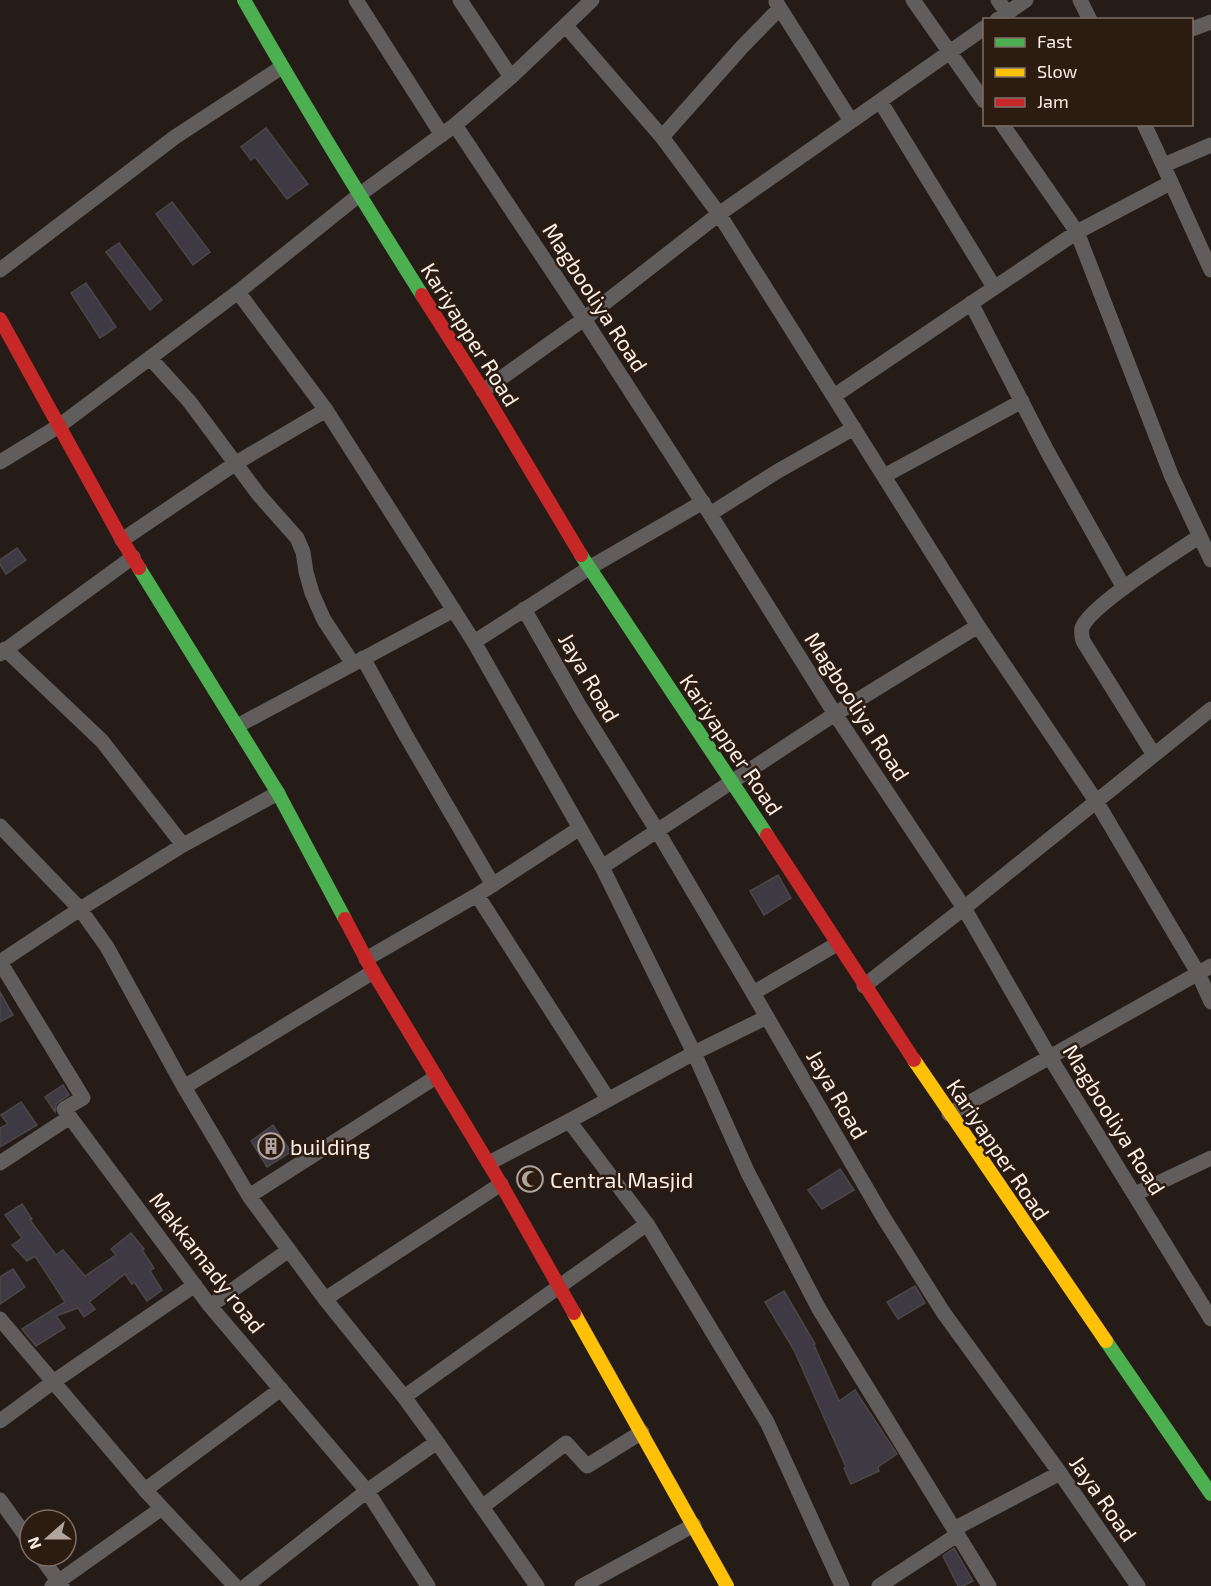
<svg xmlns="http://www.w3.org/2000/svg" width="1211" height="1586" font-family="'Exo 2',sans-serif">
	<style>
		.building { fill: #3e3942; stroke: #4b4747; stroke-width: 1.5 }
		.lines { fill: none; stroke-linecap: round; stroke-linejoin: round }
		.street { stroke: #605d5c; stroke-width: 15 }
		.fast { stroke: #4caf50; stroke-width: 14 }
		.slow { stroke: #ffc107; stroke-width: 14 }
		.jam { stroke: #c62828; stroke-width: 14 }
		.labels { text-anchor: middle; dominant-baseline: central; stroke-width: 5; stroke-linejoin: round; paint-order: stroke }
		.street-label { font-size: 22px; fill: #faeee7; stroke: #2b1b11 }
		.poi-label { font-size: 22px; fill: #faeee7; stroke: #2b1b11; text-anchor: start }
	</style>
	<rect width="100%" height="100%" fill="#251c17"/>
	<!-- building -->
	<path class="building" d="M266 128 308 184 287 199 255 157 251 160 241 147Z
		M172 202 210 252 193 265 156 214Z
		M119 243 162 300 150 310 106 252Z
		M86 283 116 327 100 338 71 293Z
		M17 548 26 560 6 574 0 565V560Z
		M778 875 791 898 764 915 750 891Z
		M0 992 13 1015 0 1022Z
		M63 1085 69 1095 56 1104 55 1112 45 1097Z
		M21 1102 37 1125 0 1147V1128L8 1124 1 1115Z
		M273 1125 291 1152 267 1167 251 1141Z
		M840 1169 854 1190 822 1209 808 1190Z
		M22 1204 32 1219 30 1220 56 1255 63 1250 85 1276 116 1255 111 1249 131 1233 144 1249 142 1250 154 1268 150 1271 162 1290 147 1301 134 1282 132 1284 125 1274 89 1302 95 1309 84 1317 78 1308 56 1316 65 1328 36 1346 22 1329 65 1302 35 1256 27 1261 12 1245 22 1238 5 1215Z
		M13 1269 25 1287 0 1304V1277Z
		M915 1286 925 1303 898 1319 887 1302Z
		M784 1291 815 1344 814 1345 839 1401 855 1390 897 1454 878 1467 879 1471 851 1484 844 1468 846 1467 794 1350 765 1302Z
		M954 1548 973 1581 963 1586H958L943 1556Z"/>
	<g class="lines">
		<!-- street -->
		<path class="street" d="M356 0 442 135
			M460 0 511 77
			M913 0 984 101
			M998 0 1007 13
			M1080 0 1090 20
			M776 2 851 121
			M997 20 1026 0
			M566 26 662 137 719 214 978 626 1096 801 1198 973 1211 1002
			M1192 29 1211 22
			M880 101 994 287
			M1002 124 1077 232 1172 477 1211 560
			M1144 124C1167 172 1188 221 1211 270
			M455 125 584 319 710 514 835 714 964 908 1049 1056 1211 1319
			M662 137 742 47 780 8
			M1164 165 1211 145
			M0 270 175 137 282 67
			M238 292 326 410 474 642 602 867 694 1053 748 1173 819 1309 989 1586
			M971 303 1047 451 1124 588
			M150 358 189 401 259 495 297 538 303 552 306 572 312 593 324 620 353 664
			M483 391 584 319 719 214 984 28
			M834 396 1077 232 1170 183
			M0 462 59 426 238 292 359 195 455 125 511 77 592 0
			M884 476 1022 401
			M710 514 778 471 854 428
			M122 540 236 463 326 410
			M524 609 580 707 658 832 753 993 882 1215 943 1312 1060 1473 1138 1586
			M474 642 589 568 703 502
			M5 649 102 741 183 845
			M0 654 133 557
			M363 658 405 734 493 885
			M237 726 454 610
			M1154 755 1083 641C1082 637 1081 632 1082 628 1090 605 1177 552 1200 536
			M0 826 80 909 107 947 184 1087 249 1196 325 1299 404 1397 437 1442 537 1586
			M580 828 477 895 608 1099
			M602 867 835 714 978 626
			M366 959 477 895
			M0 962 83 1098 64 1109 210 1306 367 1491 428 1586
			M0 962 80 909 183 845 278 793
			M864 986 964 908 1211 709
			M753 993 837 944
			M184 1087 373 972
			M949 1114 1211 966
			M569 1121 647 1224 767 1422 842 1586
			M0 1163 70 1117
			M489 1163 569 1121 694 1053 767 1017
			M1135 1194 1211 1158
			M249 1196 436 1077
			M325 1299 501 1184
			M210 1306 289 1250
			M0 1319 145 1490 235 1586
			M404 1397 647 1224
			M0 1421 53 1382 195 1285
			M145 1490 281 1389
			M0 1500 30 1542
			M482 1507 566 1443 587 1466 642 1432
			M954 1529 1060 1473
			M40 1556 62 1586
			M52 1586 162 1508
			M246 1586 367 1491 437 1442
			M582 1586 694 1525
			M879 1586 957 1535"/>
		<!-- fast -->
		<path class="fast" d="M244 0C301 100 361 198 422 295
			M581 555 767 835
			M139 568 278 793 345 919
			M1106 1341 1211 1494"/>
		<!-- slow -->
		<path class="slow" d="M914 1060 1106 1341
			M574 1313 727 1586"/>
		<!-- jam -->
		<path class="jam" d="M422 295 483 391 581 555
			M0 319 122 540 139 568
			M767 835 914 1060
			M345 919 373 972 501 1184 574 1313"/>
	</g>
	<!-- icons -->
	<defs>
		<g id="building-ring" transform="scale(1.35)"><circle r="9.5" fill="#2b1b11" stroke="#afa49e" stroke-width="1.5"/><path d="M-4-6H4V6H1V3H-1V6H-4ZM-2.5-4.3h1.7v1.8h-1.7ZM.8-4.3h1.7v1.8H.8ZM-2.5-1h1.7V.8h-1.7ZM.8-1h1.7V.8H.8Z" fill="#afa49e"/></g>
		<g id="mosque-ring" transform="scale(1.35)"><circle r="9.5" fill="#2b1b11" stroke="#afa49e" stroke-width="1.5"/><path d="M3.5-4.9A6 6 0 1 0 3.5 4.9A5 5 0 1 1 3.5-4.9Z" fill="#afa49e"/></g>
	</defs>
	<g fill-rule="evenodd">
		<use href="#building-ring" x="271" y="1146"/>
		<use href="#mosque-ring" x="530" y="1179"/>
	</g>
	<g class="labels">
		<!-- street labels -->
		<g class="street-label">
			<text transform="translate(596 297) rotate(57)">Magbooliya Road</text>
			<text transform="translate(471 334) rotate(58)">Kariyapper Road</text>
			<text transform="translate(590 677) rotate(60)">Jaya Road</text>
			<text transform="translate(858 706) rotate(57)">Magbooliya Road</text>
			<text transform="translate(732 744) rotate(56)">Kariyapper Road</text>
			<text transform="translate(838 1094) rotate(60)">Jaya Road</text>
			<text transform="translate(1115 1119) rotate(58)">Magbooliya Road</text>
			<text transform="translate(999 1149) rotate(56)">Kariyapper Road</text>
			<text transform="translate(208 1262) rotate(52)">Makkamady road</text>
			<text transform="translate(1104 1498) rotate(55)">Jaya Road</text>
		</g>
		<!-- poi labels -->
		<g class="poi-label">
			<text x="290" y="1146">building</text>
			<text x="550" y="1179">Central Masjid</text>
		</g>
	</g>
	<!-- legend -->
	<rect x="983" y="18" width="210" height="108" fill="#2b1b11" stroke="#7e6f67" stroke-width="1.5"/>
	<rect x="995" y="38" width="30" height="9" fill="#4caf50" stroke="#7e6f67" stroke-width="1.5"/>
	<text x="1037" y="48" font-size="18" fill="#faeee7">Fast</text>
	<rect x="995" y="68" width="30" height="9" fill="#ffc107" stroke="#7e6f67" stroke-width="1.5"/>
	<text x="1037" y="78" font-size="18" fill="#faeee7">Slow</text>
	<rect x="995" y="98" width="30" height="9" fill="#c62828" stroke="#7e6f67" stroke-width="1.5"/>
	<text x="1037" y="108" font-size="18" fill="#faeee7">Jam</text>
	<!-- north arrow -->
	<g transform="translate(48 1538) rotate(249)"><circle r="28" fill="#2b1b11" stroke="#7e6f67" stroke-width="1.5"/>
	<path d="M0-4.5L10 22L0 15L-10 22Z" fill="#afa49e"/>
	<text y="-9" font-size="16" font-weight="bold" text-anchor="middle" fill="#faeee7">N</text>
	</g>
</svg>
